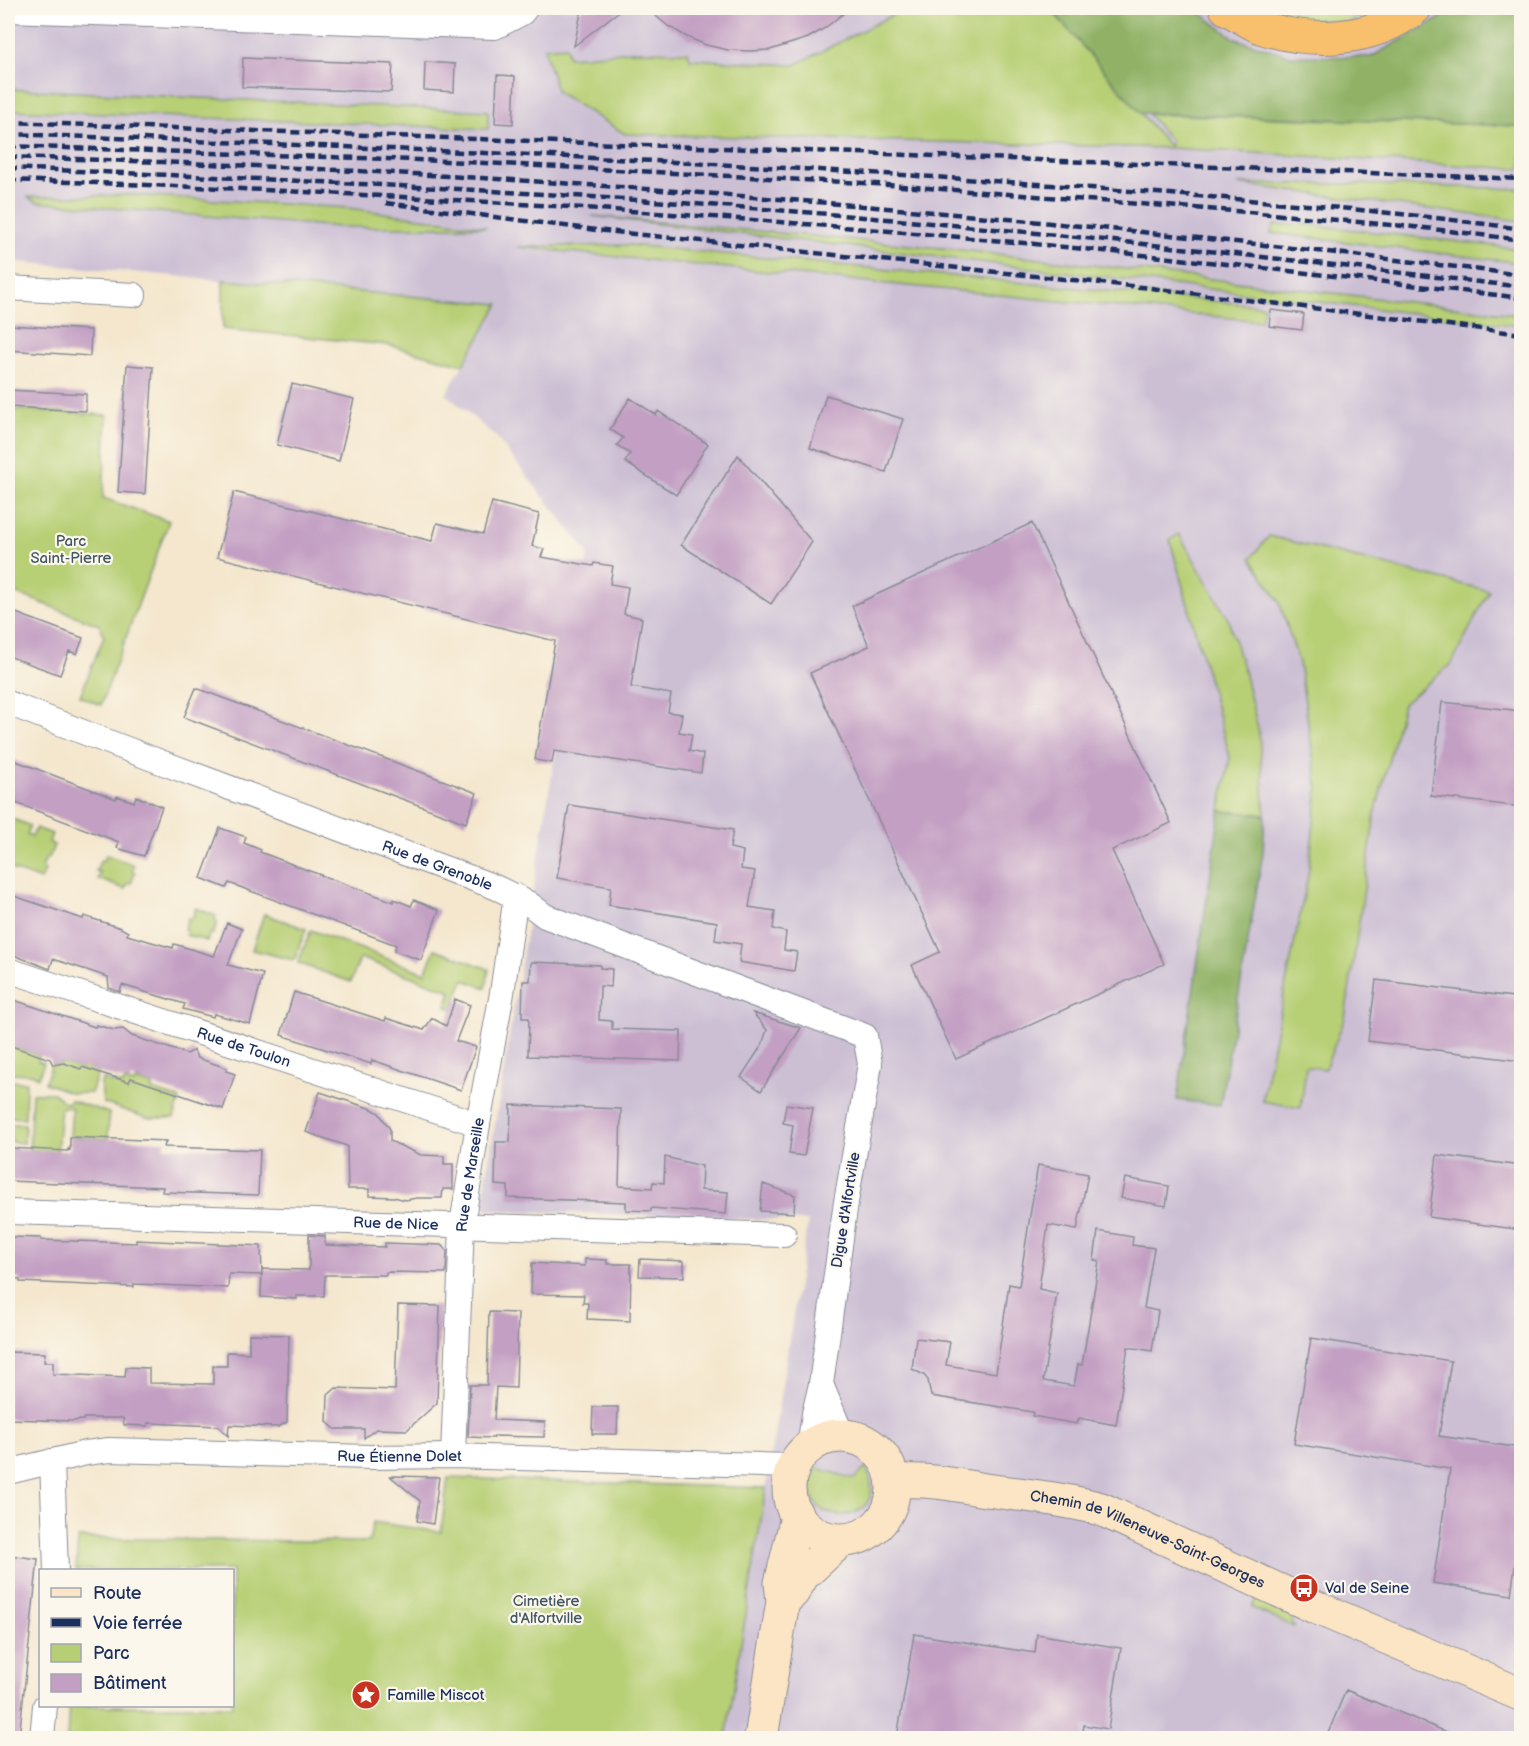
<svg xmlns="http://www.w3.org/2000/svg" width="1529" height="1746" font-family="'Balsamiq Sans',sans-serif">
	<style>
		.industrial { fill: #ccbfd4 }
		.green { fill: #b7cf74; stroke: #697f69; stroke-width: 1.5 }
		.forest { fill: #91b266; stroke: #567062; stroke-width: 1.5 }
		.building { fill: #c29fc3 }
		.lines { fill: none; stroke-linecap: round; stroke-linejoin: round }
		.street-casing { stroke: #888b96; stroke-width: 26 }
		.secondary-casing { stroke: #888b96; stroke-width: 35 }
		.highway-casing { stroke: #888b96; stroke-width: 35 }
		.street { stroke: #fff; stroke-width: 24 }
		.secondary { stroke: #fce5c4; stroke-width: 33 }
		.highway { stroke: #f8bf6c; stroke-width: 33 }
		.rail { stroke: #1b2f5e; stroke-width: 4.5; stroke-dasharray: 9 4.5; stroke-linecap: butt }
		.labels { text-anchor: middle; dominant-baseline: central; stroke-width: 4.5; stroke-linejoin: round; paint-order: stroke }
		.park-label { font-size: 15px; fill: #425764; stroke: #fbf7ec }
		.street-label { font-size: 15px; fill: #1b2f5e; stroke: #fbf7ec }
		.poi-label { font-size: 15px; fill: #1b2f5e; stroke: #fbf7ec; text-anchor: start }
	</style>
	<rect width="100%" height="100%" fill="#fbf7ec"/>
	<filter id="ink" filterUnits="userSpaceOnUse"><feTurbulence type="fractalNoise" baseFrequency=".0167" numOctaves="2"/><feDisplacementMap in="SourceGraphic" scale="12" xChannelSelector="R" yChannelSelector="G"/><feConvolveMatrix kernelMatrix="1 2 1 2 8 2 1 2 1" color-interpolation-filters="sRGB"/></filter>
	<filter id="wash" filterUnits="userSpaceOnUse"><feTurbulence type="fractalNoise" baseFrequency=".008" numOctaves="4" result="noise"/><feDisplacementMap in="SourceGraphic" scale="24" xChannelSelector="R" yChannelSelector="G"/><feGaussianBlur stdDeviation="1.35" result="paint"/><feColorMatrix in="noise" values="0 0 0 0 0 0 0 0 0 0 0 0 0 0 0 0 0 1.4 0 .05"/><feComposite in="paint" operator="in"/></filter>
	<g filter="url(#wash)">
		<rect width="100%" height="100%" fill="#f4e7ce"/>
		<!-- industrial -->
		<path class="industrial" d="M8 8H1521V1738H726L808 1221 488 1210 482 1204 588 553 496 437 446 394 498 305 8 261Z"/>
		<!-- green -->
		<path class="green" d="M390 8H496L480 11Z
			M906 8H1037L1054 13 1170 147 1171 141 1148 114 1521 126V169L1170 148 625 134 557 92 544 48 566 46 568 57 585 56 631 51 688 52 690 59 795 65Z
			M1267 8H1380L1346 23 1294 17Z
			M8 89 488 111V129L8 110Z
			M1238 184H1359L1521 189V221Z
			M132 195 348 208 487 227H340L37 202 27 197Z
			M592 216 953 249 1521 315V326Z
			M1274 225H1311L1521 249V263L1271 233Z
			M630 245 1264 306 1261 321 518 247Z
			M223 280 499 304 463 365 388 345 223 329Z
			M8 409 107 415 103 498 169 521 101 705 80 696 104 636 99 625 8 590Z
			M1179 534 1228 619 1244 671 1259 733 1265 815 1220 811 1230 757 1170 540Z
			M1269 536 1489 591 1452 663 1403 704 1375 814 1345 1018 1325 1069 1306 1066 1301 1108 1262 1101 1308 876 1318 788 1299 663 1279 601 1251 558Z
			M8 817 30 826 27 834 32 836 36 828 52 834 49 842 54 845 49 858H46L42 868 45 870 41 880 8 868Z
			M106 855 134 865 132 871 135 872 131 884 128 883 125 889 98 879 100 872 96 871 101 860 104 861Z
			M196 908 216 916 215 921 218 922 213 934 210 933 207 941 186 935 187 931 184 929 188 918 192 919Z
			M264 914 306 929 294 960 252 950Z
			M311 930 425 973 435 949 489 969 486 988 464 980 453 1007 451 1008 446 1007 451 991 360 958 351 982 298 963Z
			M8 1045 39 1055 38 1061 44 1063 38 1078 34 1074 8 1073Z
			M52 1063 55 1065 64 1063 81 1069 82 1065 99 1070 91 1093H72L45 1083Z
			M102 1079 123 1085 125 1081 134 1084 136 1080 153 1086 152 1090 180 1099 174 1118H147L103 1103 101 1085Z
			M8 1081 26 1082 25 1118 8 1117Z
			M32 1093H53L67 1104 70 1100 109 1113 108 1139 70 1137 72 1108 61 1107 57 1151 29 1155Z
			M8 1124H25L24 1143 11 1142V1139L8 1138Z
			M817 1468 854 1479 866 1468C897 1531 785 1530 817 1468Z
			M448 1478 766 1488 726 1738H67L69 1706H232V1570H76L78 1538 369 1542 373 1522 441 1532Z
			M1258 1594 1290 1613 1294 1627 1252 1608Z"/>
		<!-- forest -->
		<path class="forest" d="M1037 8H1193L1236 39 1292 56 1371 57 1446 15 1453 8H1521V126L1140 113 1054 13Z
			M1220 811 1265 815 1263 852 1220 1105 1177 1100Z"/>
		<g id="blocks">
			<!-- building -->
			<path class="building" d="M582 8H623L574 46Z
				M646 8H850L825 28 808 38 770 50 749 51 728 50 706 45 687 37 668 26Z
				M243 58 393 64 391 92 242 87Z
				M425 62 455 64 454 92 424 90Z
				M497 75 515 76 513 124 495 123Z
				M1271 310 1304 314 1302 330 1269 326Z
				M8 325 91 330 90 356 8 350Z
				M127 365 153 367 145 494 118 492Z
				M292 384 354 399 339 461 277 445Z
				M8 390 86 394V411L8 407Z
				M826 395 903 419 886 472 810 448Z
				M630 398 656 415 658 411 708 444 676 495 625 462 630 454 617 445 623 438 610 429Z
				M738 455 812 542 771 604 681 545Z
				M234 492 432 541 437 523 483 534 492 502 539 514 532 546 544 549 541 557 593 566 594 563 613 566 610 584 628 587 624 614 642 618 631 687 671 694 668 712 682 714 679 732 692 734 689 751 703 754 701 773 554 751 552 763 535 760 555 641 217 557Z
				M1032 523 1171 823 1112 850 1164 964 956 1059 912 965 940 952 810 673 869 646 852 606Z
				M8 610 83 638 77 654 69 651 60 675 8 656Z
				M196 688 477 793 466 823 184 717Z
				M1442 702 1521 711V807L1431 796Z
				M8 758 116 799 117 796 134 802 136 796 162 807 144 856 117 848 119 842 8 800Z
				M569 805 733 830 730 848 743 851 741 869 755 871 749 907 775 911 773 929 786 932 784 950 797 952 794 971 739 962 741 944 715 940 717 922 609 905 611 887 557 878Z
				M220 828 246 837 244 843 261 850 260 852 307 870 394 902V899L411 906 414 900 439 910 421 960 394 951 396 945 229 883 226 888 201 878Z
				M8 894 83 919 84 916 121 928 128 932 127 935 173 948 174 944 214 956 227 923 242 929 228 965 263 974 250 1024 214 1014 213 1017 183 1009 185 1004 122 985 120 992 109 988 108 977 53 959 50 969 8 953Z
				M531 962 600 965V968L612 969 611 987 600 986 599 1020 612 1021V1029L681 1031 680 1061 528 1056 529 1018H522L523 981H530Z
				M1376 980 1521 998V1061L1368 1041Z
				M294 992 385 1021 386 1018 424 1030 432 1018 446 1026 455 999 470 1005 456 1041 476 1047 461 1090 372 1060 371 1064 281 1035Z
				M8 998 95 1027 96 1025 114 1030 123 1029 132 1036 187 1054 194 1050 197 1058 227 1068 226 1071 235 1074 223 1109 131 1078 129 1082 82 1067 81 1069 64 1063 53 1065 50 1059 8 1045Z
				M753 1013 801 1028 761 1091 741 1077 762 1045 767 1030Z
				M320 1092 372 1109 379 1113 390 1129V1141L421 1155 444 1156V1164H453V1189H443L442 1198H417L405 1200 394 1197 369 1196V1189H348L347 1146 306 1132Z
				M786 1104 813 1108 804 1156 789 1154 793 1125 783 1123Z
				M511 1105 621 1109 619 1186 652 1188 653 1182 664 1183 665 1157 702 1166 701 1190 728 1192 726 1214 651 1208V1211L626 1210V1202L508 1198V1186L495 1185 496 1142H510Z
				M70 1137 166 1141 164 1147 260 1150 258 1195 162 1192 163 1187 8 1181V1148L68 1151V1149L70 1150Z
				M1437 1155 1521 1166V1230L1429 1217Z
				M1038 1165 1088 1174 1077 1230 1048 1225 1039 1289 1057 1293 1043 1381 1074 1386 1078 1364 1082 1365 1099 1261 1094 1260 1098 1231 1133 1237 1132 1245 1154 1248 1144 1308 1158 1311 1152 1351 1128 1347 1116 1425 1079 1418 1077 1424 1032 1416 1033 1412 931 1396 928 1380 924 1375 912 1369 916 1338 950 1342 946 1365 996 1373 1009 1284 1019 1286Z
				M1125 1178 1169 1186 1166 1206 1121 1198Z
				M763 1184 795 1195 794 1213 760 1211Z
				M309 1235 325 1236V1245L385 1247V1243L441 1245 447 1251 446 1273 386 1272V1275H325L324 1296H297V1299L261 1297 262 1269 309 1270Z
				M8 1237 41 1238V1240L136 1243V1240L261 1246 262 1275 229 1274 228 1288 134 1284V1287L20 1282V1279L8 1278Z
				M585 1259 607 1260V1264H631L630 1321 587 1319 588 1303H583L584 1295 531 1294 532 1263 585 1266Z
				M640 1259 684 1261V1277L639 1276Z
				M398 1305 440 1306 437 1403 407 1430 376 1429 364 1438V1429H335L327 1422 328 1395 336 1388 395 1390Z
				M489 1312 518 1313 516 1388 496 1387 494 1420 545 1422 544 1437 494 1436V1438L468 1437 470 1385H487Z
				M249 1334 289 1335 287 1422 278 1427 229 1425 228 1436 218 1426 148 1423V1426L124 1425 123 1418H84L83 1420 73 1421 8 1419V1352L45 1353 44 1362H53V1374L125 1377 126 1367 149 1368V1383L213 1384V1366H227V1352L249 1353Z
				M1311 1338 1451 1361 1439 1436 1521 1448V1523L1511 1595 1433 1583 1450 1469 1294 1444Z
				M593 1407H618L617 1434H592Z
				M390 1476 439 1477 433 1524 417 1521 420 1501Z
				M8 1555 38 1559 19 1738H8Z
				M914 1634 1035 1653 1037 1634 1121 1648 1108 1729 1084 1725 1082 1738H897Z
				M1346 1690 1461 1738H1326Z"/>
		</g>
	</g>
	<g filter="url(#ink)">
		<use href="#blocks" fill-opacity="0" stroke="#888b96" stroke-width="1.5"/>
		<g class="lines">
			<!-- street casing -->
			<g class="street-casing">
				<g id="street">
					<path d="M8 10 495 27 522 13 526 8"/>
					<path d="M8 288 134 295"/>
					<path id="s1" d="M8 703 150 758 495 887 528 903 545 916 865 1036 870 1064 846 1202 821 1384 814 1414 809 1447"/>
					<path id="s2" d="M8 970 478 1124"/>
					<path id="s3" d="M8 1212 784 1235"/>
					<path d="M821 1384 842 1435"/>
					<path id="s4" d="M453 1456 462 1225 478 1124 502 993 516 896"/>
					<path d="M52 1461 56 1570"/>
					<path id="s5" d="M8 1472 86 1453 109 1450 371 1457 453 1456 793 1466"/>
					<path d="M42 1738 45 1706"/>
				</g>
			</g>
			<!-- secondary casing -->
			<g class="secondary-casing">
				<g id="secondary">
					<circle cx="841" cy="1488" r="52"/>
					<path id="s6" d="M893 1482C924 1478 956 1485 986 1490 1025 1495 1064 1499 1101 1509L1315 1607 1522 1695"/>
					<path d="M783 1601 793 1592 803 1575 840 1541"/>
					<path d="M761 1738 783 1601 781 1583 797 1517"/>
				</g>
			</g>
			<!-- highway casing -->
			<g class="highway-casing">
				<path id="highway" d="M1226 8C1238 14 1251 24 1263 28 1313 44 1373 41 1415 8"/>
			</g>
			<!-- street -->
			<use href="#street" class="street"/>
			<!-- secondary -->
			<use href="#secondary" class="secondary"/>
			<!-- highway -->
			<use href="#highway" class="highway"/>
			<!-- rail -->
			<path class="rail" d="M8 122 808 151 1522 179
				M8 134C356 147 703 160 1051 185 1208 197 1366 207 1522 229
				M8 146 446 161 862 183 1260 213 1425 228 1522 240
				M8 157C514 171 1019 213 1522 275
				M8 168C241 178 475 188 709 205 981 224 1251 255 1522 287
				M8 180C326 190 643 209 960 237 1147 254 1334 276 1522 298
				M386 203 596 230 1150 288 1522 334"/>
		</g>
	</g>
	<!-- icons -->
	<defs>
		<g id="bus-disc" transform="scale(1.5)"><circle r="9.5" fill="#c8321e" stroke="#fbf7ec"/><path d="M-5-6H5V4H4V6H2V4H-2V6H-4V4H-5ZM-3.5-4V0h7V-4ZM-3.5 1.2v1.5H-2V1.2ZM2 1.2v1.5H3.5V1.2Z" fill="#fff"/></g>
		<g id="sight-disc" transform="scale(1.5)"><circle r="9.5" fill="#c8321e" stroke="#fbf7ec"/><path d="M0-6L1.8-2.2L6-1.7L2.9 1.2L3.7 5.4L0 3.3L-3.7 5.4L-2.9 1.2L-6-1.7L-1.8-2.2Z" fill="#fff"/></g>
	</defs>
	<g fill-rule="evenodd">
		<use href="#bus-disc" x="1304" y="1588"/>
		<use href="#sight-disc" x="366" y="1695"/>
	</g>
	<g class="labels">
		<!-- park labels -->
		<g class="park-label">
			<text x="71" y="541">Parc<tspan x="71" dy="17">Saint-Pierre</tspan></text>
			<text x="546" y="1601">Cimetière<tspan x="546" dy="17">d'Alfortville</tspan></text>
		</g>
		<!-- street labels -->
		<g class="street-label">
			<text stroke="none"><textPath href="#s1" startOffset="459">Rue de Grenoble</textPath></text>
			<text stroke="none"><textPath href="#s2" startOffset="248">Rue de Toulon</textPath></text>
			<text stroke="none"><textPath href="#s4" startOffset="282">Rue de Marseille</textPath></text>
			<text transform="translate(846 1210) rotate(-81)">Digue d'Alfortville</text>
			<text stroke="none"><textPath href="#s3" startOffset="388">Rue de Nice</textPath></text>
			<text stroke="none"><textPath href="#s5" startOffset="394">Rue Étienne Dolet</textPath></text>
			<text stroke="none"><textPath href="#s6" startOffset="264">Chemin de Villeneuve-Saint-Georges</textPath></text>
		</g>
		<!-- poi labels -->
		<g class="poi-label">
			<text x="1325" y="1588">Val de Seine</text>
			<text x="387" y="1695">Famille Miscot</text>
		</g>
	</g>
	<!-- margin -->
	<rect width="1529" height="1746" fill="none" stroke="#fbf7ec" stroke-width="30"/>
	<!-- legend -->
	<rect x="39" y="1569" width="195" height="138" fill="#fbf7ec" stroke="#a1a7b3" stroke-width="1.5"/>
	<rect x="51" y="1588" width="30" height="9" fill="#fce5c4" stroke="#a1a7b3" stroke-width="1.5"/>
	<text x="93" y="1599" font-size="18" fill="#1b2f5e">Route</text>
	<rect x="51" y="1618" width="30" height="9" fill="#1b2f5e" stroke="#a1a7b3" stroke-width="1.5"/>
	<text x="93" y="1629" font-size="18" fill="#1b2f5e">Voie ferrée</text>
	<rect x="51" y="1644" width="30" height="18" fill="#b7cf74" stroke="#a1a7b3" stroke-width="1.5"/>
	<text x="93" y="1659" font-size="18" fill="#1b2f5e">Parc</text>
	<rect x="51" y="1674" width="30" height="18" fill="#c29fc3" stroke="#a1a7b3" stroke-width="1.5"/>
	<text x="93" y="1689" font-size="18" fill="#1b2f5e">Bâtiment</text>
</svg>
